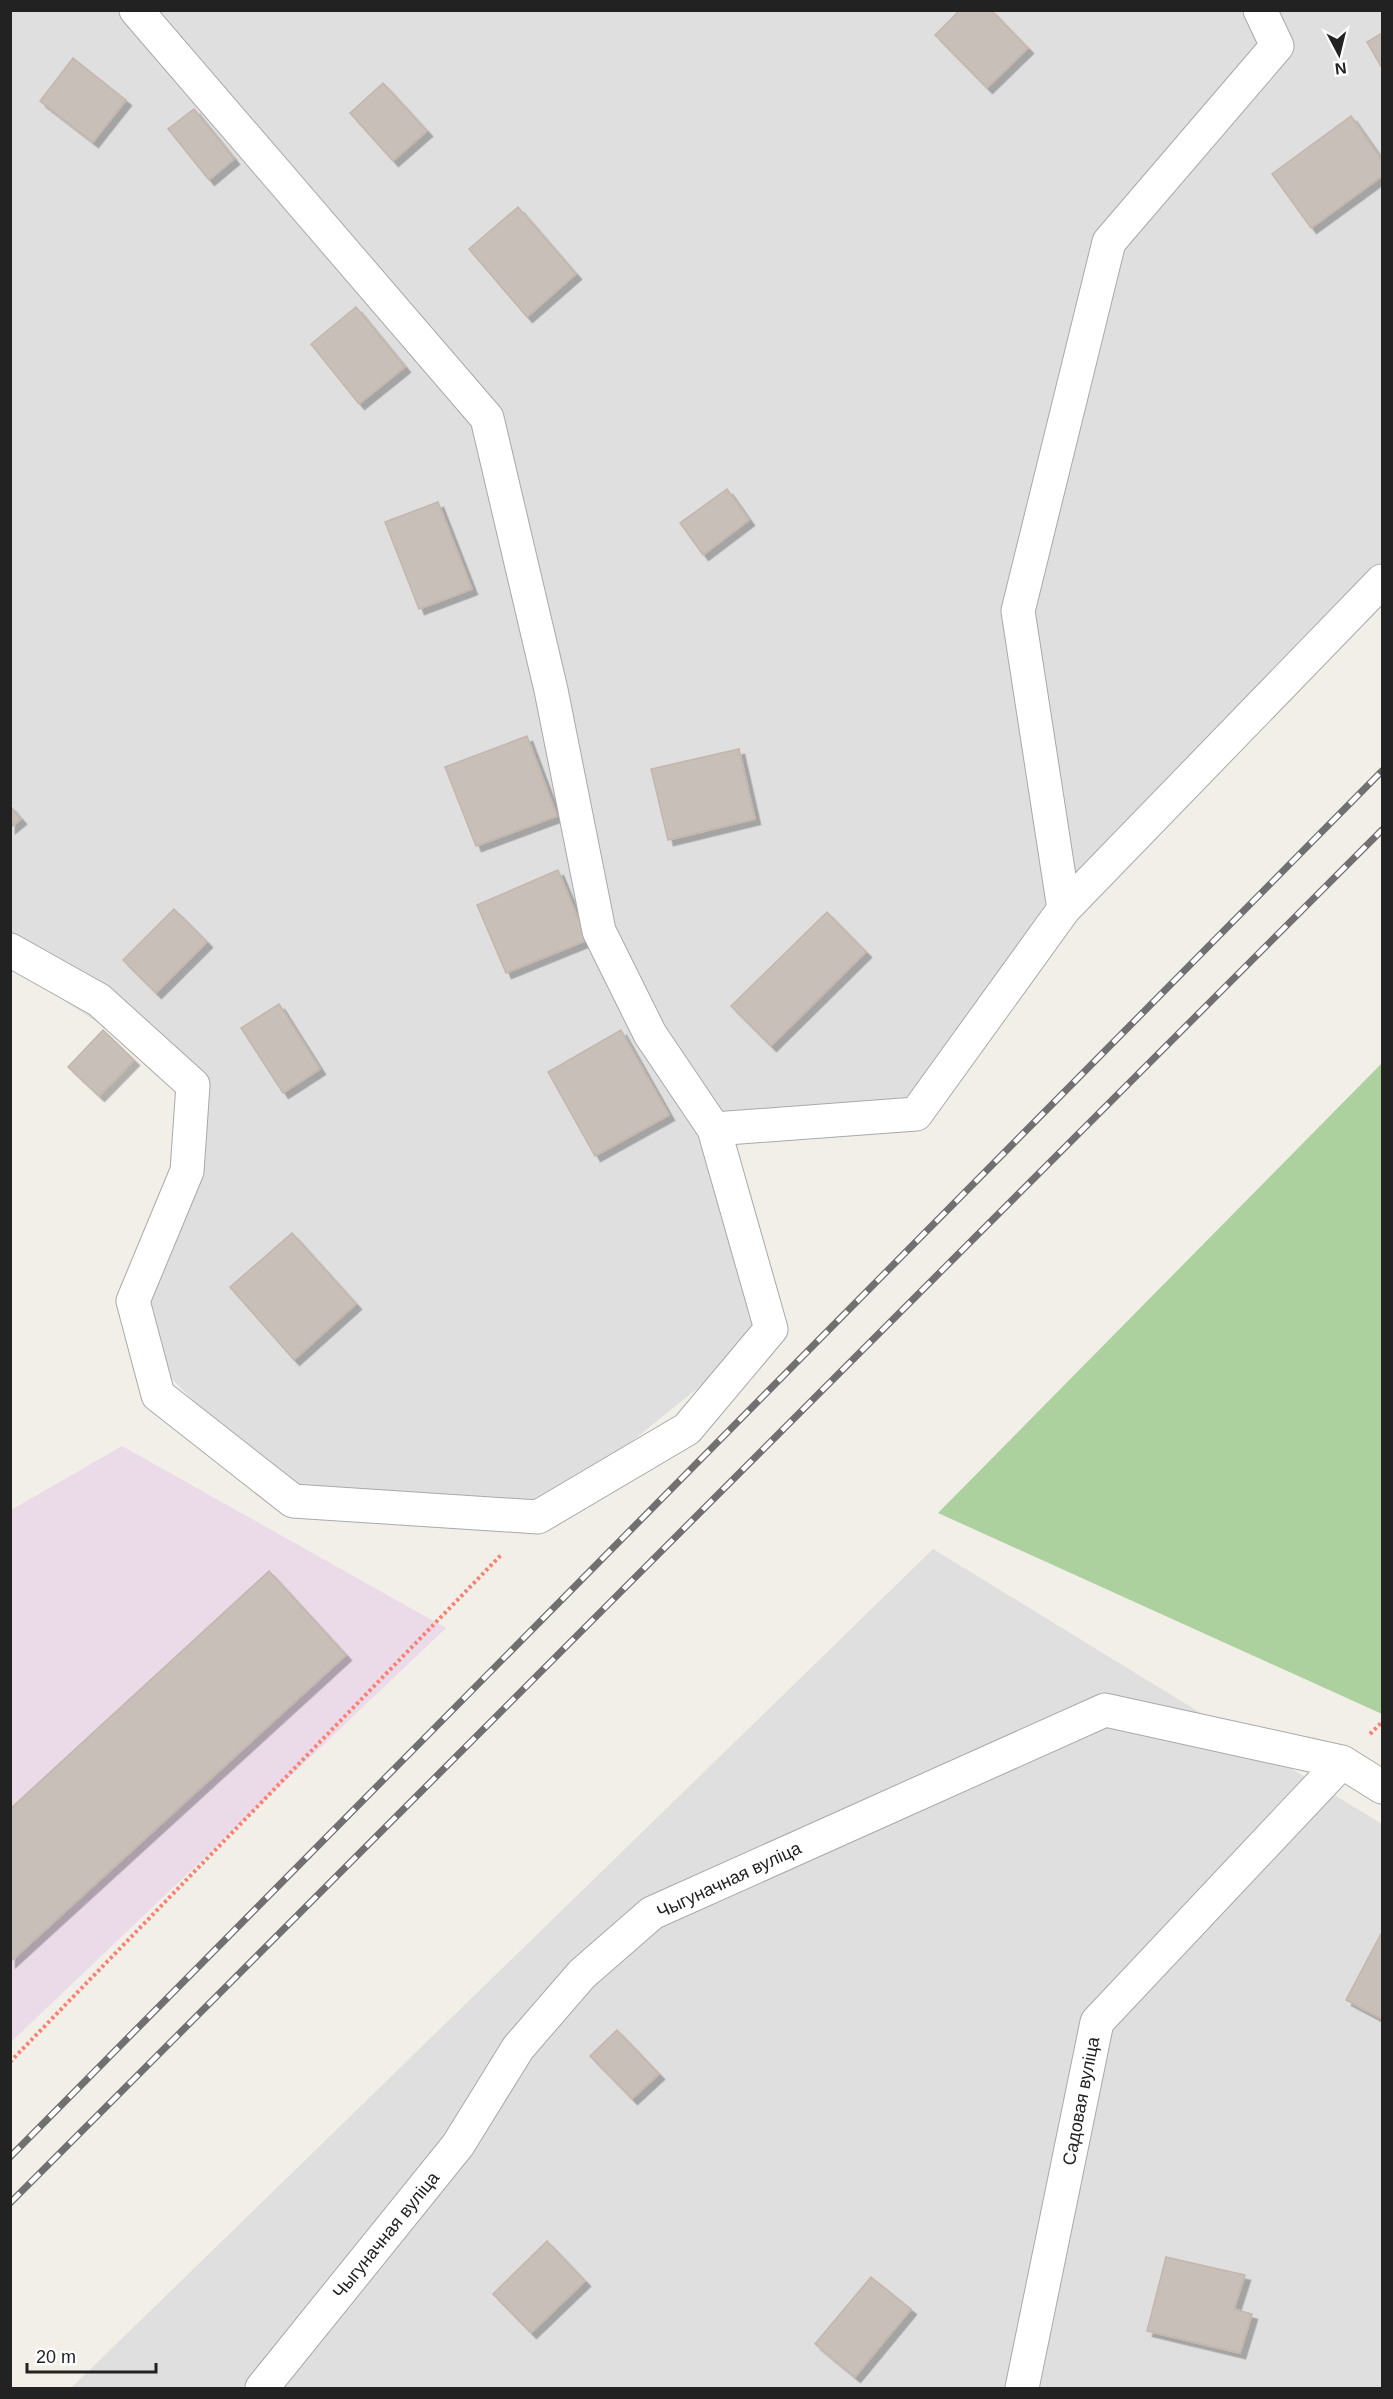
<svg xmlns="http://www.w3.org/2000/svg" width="1393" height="2399" font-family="Helvetica,sans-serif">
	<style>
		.residential { fill: #e0dfdf }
		.industrial { fill: #ebdbe8 }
		.forest { fill: #add19e }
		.building { fill: #c7bfb8; stroke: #c4b6ab; stroke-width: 1.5; filter: url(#shadow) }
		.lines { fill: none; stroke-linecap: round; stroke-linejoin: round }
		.minor-casing { stroke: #a9a9a9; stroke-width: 35 }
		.path { stroke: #fa8072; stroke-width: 4; stroke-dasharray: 3 3; stroke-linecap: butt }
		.minor { stroke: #fff; stroke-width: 33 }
		.rail-casing { stroke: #707070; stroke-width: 7 }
		.rail { stroke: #fff; stroke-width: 4.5; stroke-dasharray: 14; stroke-linecap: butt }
		.labels { text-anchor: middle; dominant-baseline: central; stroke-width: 4.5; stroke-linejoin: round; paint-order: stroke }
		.street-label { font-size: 18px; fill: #222; stroke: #fff }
	</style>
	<defs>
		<filter id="shadow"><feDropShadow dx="5.5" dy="5.5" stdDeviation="0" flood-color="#0004"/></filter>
	</defs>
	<rect width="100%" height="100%" fill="#f2efe9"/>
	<!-- residential -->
	<path class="residential" d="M10 11H1382V581L1064 909 916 1114 714 1129 771 1329 538 1517 293 1501 168 1375 133 1301 193 1085 11 966Z
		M933 1549 1382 1824V2388H71Z"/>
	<!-- industrial -->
	<path class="industrial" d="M122 1446 446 1628 11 2042V1510Z"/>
	<!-- forest -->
	<path class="forest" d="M1382 1063V1714L938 1513Z"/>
	<!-- building -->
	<path class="building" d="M960 10H991L1028 48 987 88 935 35Z
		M1382 33V68L1367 42Z
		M73 58 126 100 93 142 40 101Z
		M383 83 427 131 393 161 350 113Z
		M194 109 234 159 209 180 168 129Z
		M1351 116 1382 160V176L1311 228 1272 174Z
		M518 207 576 274 527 317 469 249Z
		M356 307 405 367 359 404 311 344Z
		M727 489 749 520 703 555 680 523Z
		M438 502 472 589 419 609 385 522Z
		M527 736 557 816 476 846 445 767Z
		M739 749 755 819 668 840 651 769Z
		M10 806 21 819 10 828Z
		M558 870 587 940 506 973 477 905Z
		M174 909 207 942 156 993 123 960Z
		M827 912 866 952 771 1046 731 1006Z
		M279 1004 320 1069 283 1093 241 1028Z
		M103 1030 134 1060 99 1096 68 1067Z
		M621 1030 669 1115 595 1156 548 1072Z
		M292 1233 356 1304 294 1360 230 1287Z
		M269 1571 346 1655 10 1962V1809Z
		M1382 1932V2019L1346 2000Z
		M617 2030 659 2074 632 2099 590 2056Z
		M547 2241 585 2281 531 2333 493 2294Z
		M1166 2257 1245 2275 1234 2309 1252 2314 1240 2353 1147 2331Z
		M871 2277 911 2309 855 2377 815 2344Z"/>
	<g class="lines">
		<!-- minor casing -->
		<g class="minor-casing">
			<path id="minor" d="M136 10 487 418 551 690 599 931 650 1034 714 1129
				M1064 909 1382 581
				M10 950 99 1000 193 1085 187 1171 133 1301 158 1395 293 1501 538 1517 687 1429 771 1329 714 1129 916 1114 1064 909 1018 611 1109 242 1277 46 1260 10
				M262 2388 458 2145 518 2048 582 1974 652 1913 1105 1710 1342 1762 1382 1787
				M1022 2388 1097 2022 1342 1762"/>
		</g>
		<!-- path -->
		<path class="path" d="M1370 1734 1382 1722
			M10 2062 502 1554"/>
		<!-- minor -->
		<use href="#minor" class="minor"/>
		<!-- rail casing -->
		<g class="rail-casing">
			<path id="rail" d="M10 2157 1382 771
				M10 2203 1382 830"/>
		</g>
		<!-- rail -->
		<use href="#rail" class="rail"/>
	</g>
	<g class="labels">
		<!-- street labels -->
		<g class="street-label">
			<text transform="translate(729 1880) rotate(-25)">Чыгуначная вуліца</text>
			<text transform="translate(1081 2101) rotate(-79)">Садовая вуліца</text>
			<text transform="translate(386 2235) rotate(-51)">Чыгуначная вуліца</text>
		</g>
	</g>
	<!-- border -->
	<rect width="1393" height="2399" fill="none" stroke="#222222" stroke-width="24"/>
	<!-- north arrow -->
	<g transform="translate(1339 54) rotate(173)" stroke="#ffffff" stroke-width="4.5" paint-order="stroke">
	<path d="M0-4.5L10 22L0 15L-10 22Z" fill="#222222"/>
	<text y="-9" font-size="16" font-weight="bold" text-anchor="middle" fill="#222222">N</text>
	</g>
	<!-- scale -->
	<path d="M27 2363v9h129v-9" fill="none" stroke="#222222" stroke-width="3"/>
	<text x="36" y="2363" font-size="18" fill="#222222" stroke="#ffffff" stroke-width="4.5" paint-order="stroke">20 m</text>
</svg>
